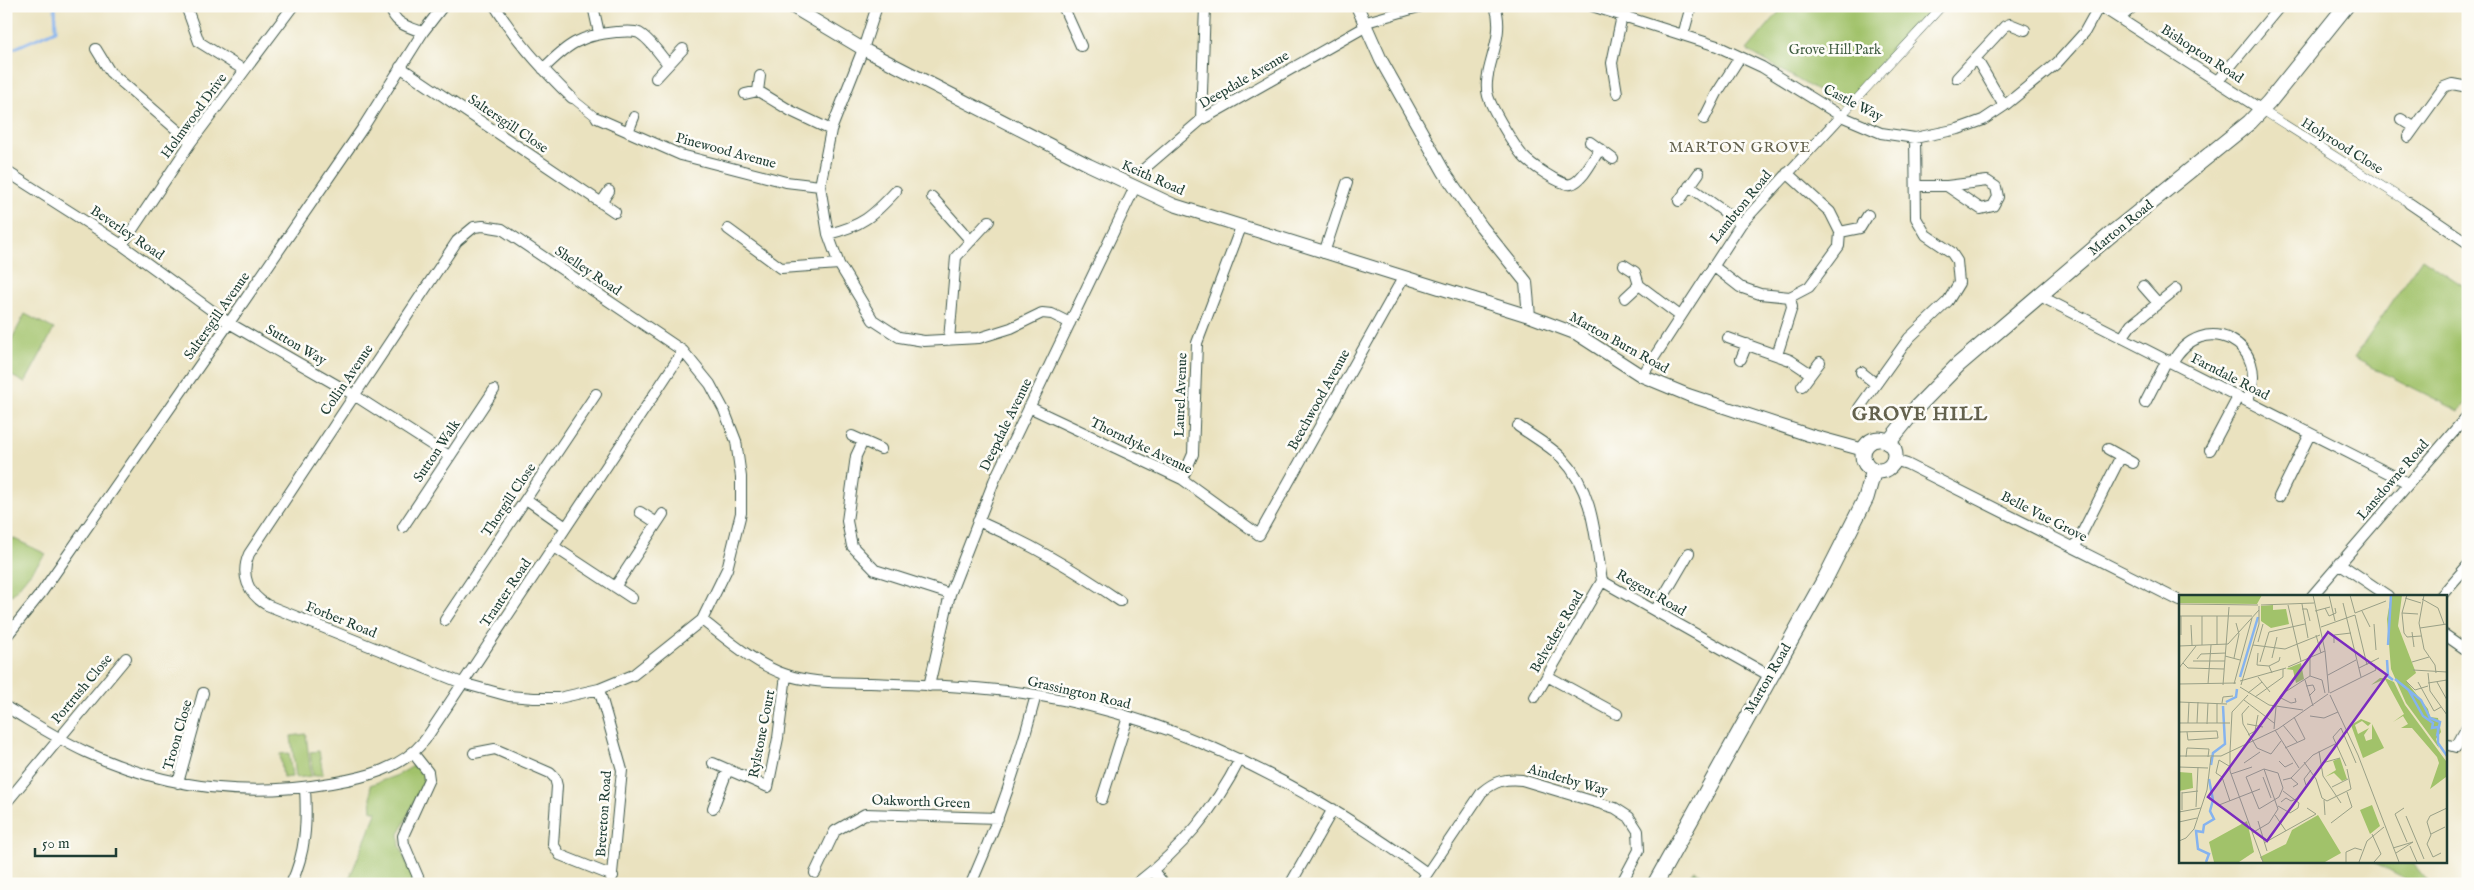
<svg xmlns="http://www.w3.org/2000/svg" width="2474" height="890" font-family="'IM FELL English',serif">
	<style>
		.green { fill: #a1c26a; stroke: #60804f }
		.forest { fill: #80a85e; stroke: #507249 }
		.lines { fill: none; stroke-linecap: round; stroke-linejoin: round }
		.stream { stroke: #85b3ef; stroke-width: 3 }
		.pedestrian-casing { stroke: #3d5649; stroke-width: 9 }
		.minor-casing { stroke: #3d5649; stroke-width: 12 }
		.tertiary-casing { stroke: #3d5649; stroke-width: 14 }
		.primary-casing { stroke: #3d5649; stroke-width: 17 }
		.pedestrian { stroke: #fff; stroke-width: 8 }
		.minor { stroke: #fff; stroke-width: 10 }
		.tertiary { stroke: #fff; stroke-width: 12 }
		.primary { stroke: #fff; stroke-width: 15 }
		.labels { text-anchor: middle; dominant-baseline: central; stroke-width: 5; stroke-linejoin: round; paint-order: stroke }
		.park-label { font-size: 14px; fill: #405e42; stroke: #fdfcf7 }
		.street-label { font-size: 14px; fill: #1f3d34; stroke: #fdfcf7 }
		.neighbourhood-label { font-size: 15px; letter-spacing: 1px; fill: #63614d; stroke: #fdfcf7 }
		.district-label { font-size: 19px; font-weight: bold; letter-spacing: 1px; fill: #63614d; stroke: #fdfcf7 }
		.inset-river { fill: none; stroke: #85b3ef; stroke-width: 2.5 }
		.inset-road { fill: none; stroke: #99a087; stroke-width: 1 }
		.view { fill: #7b2cbf; fill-opacity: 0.15; stroke: #7b2cbf; stroke-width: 2.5 }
		.inset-edge { fill: none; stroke: #1f3d34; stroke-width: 2.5 }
	</style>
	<rect width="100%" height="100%" fill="#fdfcf7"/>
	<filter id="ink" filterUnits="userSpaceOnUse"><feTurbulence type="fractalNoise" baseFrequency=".02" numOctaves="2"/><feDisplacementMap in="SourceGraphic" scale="10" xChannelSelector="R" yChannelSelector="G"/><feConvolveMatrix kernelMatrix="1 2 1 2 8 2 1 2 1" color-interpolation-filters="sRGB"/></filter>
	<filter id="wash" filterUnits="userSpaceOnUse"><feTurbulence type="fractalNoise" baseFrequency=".0096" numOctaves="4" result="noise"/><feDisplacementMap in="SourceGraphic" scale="20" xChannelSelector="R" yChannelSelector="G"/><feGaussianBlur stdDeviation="1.12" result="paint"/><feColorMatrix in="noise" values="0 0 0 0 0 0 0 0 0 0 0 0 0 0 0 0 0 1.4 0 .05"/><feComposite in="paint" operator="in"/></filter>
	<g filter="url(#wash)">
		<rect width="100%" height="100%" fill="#eae2bf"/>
		<!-- green -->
		<path class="green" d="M1784 6H1935L1843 106 1747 50Z
			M2422 258 2468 289V401L2459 411 2354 358Z
			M25 314 54 329 25 383 6 373V350Z
			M6 535 46 554 12 595 6 592Z
			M306 734 311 776 296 778 291 736Z
			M319 751 323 774 313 776 310 752Z
			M289 753 292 777 283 778 280 754Z
			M415 765 424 775 425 779 399 834 400 846 415 884H347L377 811H372L370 785 398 775Z
			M2372 861H2411L2430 884H2416Z"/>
		<!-- forest -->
		<path class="forest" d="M1694 870 1724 884H1683Z"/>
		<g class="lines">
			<!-- stream -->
			<path class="stream" d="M6 75 8 51 56 30 55 6"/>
		</g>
	</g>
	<g filter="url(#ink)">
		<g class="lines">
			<!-- pedestrian casing -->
			<g class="pedestrian-casing">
				<path id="pedestrian" d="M572 98 597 118
					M2262 110 2409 203
					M1841 116 1942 6"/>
			</g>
			<!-- minor casing -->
			<g class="minor-casing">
				<path id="minor" d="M186 6 199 42 244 70
					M390 6C394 24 407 27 423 32
					M495 6C516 41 543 70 572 98
					M593 6 599 33
					M877 6 863 49 831 130 820 186 828 234 839 264 873 320 899 337 924 341 979 338 1011 328 1042 313 1052 314 1070 323
					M1063 6 1081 46
					M1495 6C1507 38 1481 70 1488 96 1492 109 1514 146 1523 156 1529 163 1562 187 1571 184 1583 181 1593 159 1600 149
					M1592 6 1717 46 1762 67 1841 116 1881 133 1915 138 1958 129 1983 120 2004 106 2057 63 2084 33 2099 6
					M2100 6 2262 110
					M2120 18 2134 6
					M1363 23 1422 6
					M1683 35 1691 6
					M96 49 110 72 191 142
					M1976 58 2004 106
					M400 67 615 212
					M543 69C567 45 580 35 616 32 623 32 632 30 639 33 650 39 660 55 668 64
					M656 78 683 49
					M1957 78 2005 26 2010 24 2025 30
					M2218 81 2280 6
					M758 91 760 76
					M1617 93 1612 63 1622 16
					M745 94 758 91 791 111 831 130
					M597 118 681 155 786 182 820 186
					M1704 119 1717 93 1740 57
					M2401 119 2414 127
					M1201 120 1205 6
					M628 132 634 117
					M2408 137 2444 87 2452 84 2468 87
					M1590 142 1613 159
					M1145 168 1201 120 1365 27
					M6 171 122 245 229 323 354 395 449 456
					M1689 186 1741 224
					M1917 186H1947L1987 181 1996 187 1998 197 1993 206 1981 209 1947 186
					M932 197 971 241
					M1679 201 1699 173
					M601 203 609 191
					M2409 203 2468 243
					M483 226 502 229 683 351 710 384 724 410 736 441 741 477V513L727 569 702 620 633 675 599 689 559 698H534L509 696 462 683 267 605C248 594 240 575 249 554L457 241 474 227Z
					M728 229 781 268 839 264
					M1840 232 1860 228 1868 215
					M828 234C862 226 873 216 896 191
					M122 245 191 142 293 6
					M1324 253 1347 183
					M1624 265 1635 272 1639 285 1680 316
					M1713 266 1740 287 1760 294 1790 297 1809 287 1839 246 1840 232 1830 212 1787 173
					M2143 286 2158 303
					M2040 296 2408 483
					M1625 298 1639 285
					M1728 338 1790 360 1811 374
					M2122 338 2131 325 2176 289
					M949 340 956 257 989 221
					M1777 355 1792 307 1790 297
					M1741 359 1747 344
					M2172 363C2202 307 2274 344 2247 401
					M1861 372 1876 384
					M1642 376 1741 224 1841 116
					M1802 386 1820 362
					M2145 403 2167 360
					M1029 407 1182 479 1259 535 1403 278
					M1859 408 1909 338 1948 301 1959 283 1957 261 1951 252 1926 235 1916 218 1915 138
					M1518 426C1532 436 1549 445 1562 458 1594 491 1595 537 1602 581L1770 676
					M852 436 881 449
					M863 441 856 456 847 521 852 546 875 570 950 594
					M2108 449 2133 463
					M2210 450 2238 397
					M1894 460 1907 464 2180 601
					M1182 479 1193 454 1197 343 1241 227
					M2279 497 2310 434
					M526 499 566 527
					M640 512 657 523
					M978 521C1032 545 1072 568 1120 601
					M403 527 494 390
					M553 546 632 598
					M2075 547 2121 456
					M2339 563 2388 596
					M615 587 663 514
					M2312 596 2468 415
					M2441 596 2468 565
					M1655 611 1689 553
					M445 620 596 394
					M702 620C728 640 754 663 784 674 811 684 842 682 870 683 926 685 981 686 1036 695 1179 718 1311 788 1427 873
					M2445 635 2468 651
					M6 637 42 592 229 323 362 129 423 32 443 6
					M1549 677 1617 714
					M929 686 950 594 994 481 1135 187
					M599 689 622 770 611 884
					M1535 697 1602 581
					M6 707C32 722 58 739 86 752 164 788 246 798 331 783 367 777 401 769 425 740L683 351
					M2445 744 2456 747 2468 725
					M413 753 428 772 429 779 403 836 404 844 421 884
					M474 753 495 749 550 773 555 778 557 786 553 844 560 855 613 876
					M713 763 768 787 778 738 786 675
					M178 783 203 693
					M1102 799 1128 717
					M6 803 126 658
					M713 808 728 769
					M1153 871 1164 884
					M815 873 835 831 865 814 998 818
					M1291 883 1333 809
					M291 884C306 852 307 822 305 788
					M971 884C998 823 1019 760 1036 695
					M1136 884C1183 847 1213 812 1240 759
					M1420 884 1482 792C1495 781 1505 778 1522 780L1615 808 1629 817 1638 831 1639 850 1621 884"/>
			</g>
			<!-- tertiary casing -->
			<g class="tertiary-casing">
				<path id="tertiary" d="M791 6 863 49 1089 165 1174 205 1529 316 1577 334 1642 376 1688 395 1809 435 1864 450
					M1357 6 1381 60 1444 172 1481 226 1526 282 1529 316"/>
			</g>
			<!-- primary casing -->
			<g class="primary-casing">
				<path id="primary" d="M1863 455a16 16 0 1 1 32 0a16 16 0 1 1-32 0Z
					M1888 443 1917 407 1958 365 2115 231 2250 122 2269 102 2346 6
					M1655 884 1826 577 1866 498 1874 470"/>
			</g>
			<!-- pedestrian -->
			<use href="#pedestrian" class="pedestrian"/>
			<!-- minor -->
			<use href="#minor" class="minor"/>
			<!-- tertiary -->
			<use href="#tertiary" class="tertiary"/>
			<!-- primary -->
			<use href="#primary" class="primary"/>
		</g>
	</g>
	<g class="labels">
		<!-- park labels -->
		<g class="park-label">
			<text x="1835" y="50">Grove Hill Park</text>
		</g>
		<!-- street labels -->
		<g class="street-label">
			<text transform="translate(2202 54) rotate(33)">Bishopton Road</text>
			<text transform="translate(1244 80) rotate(-30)">Deepdale Avenue</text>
			<text transform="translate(1853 103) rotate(27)">Castle Way</text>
			<text transform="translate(194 116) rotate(-54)">Holmwood Drive</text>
			<text transform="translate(508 124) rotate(34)">Saltersgill Close</text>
			<text transform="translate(2342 146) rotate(32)">Holyrood Close</text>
			<text transform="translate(726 151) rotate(15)">Pinewood Avenue</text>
			<text transform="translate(1153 178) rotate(24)">Keith Road</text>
			<text transform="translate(1741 207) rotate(-51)">Lambton Road</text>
			<text transform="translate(2121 228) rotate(-39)">Marton Road</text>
			<text transform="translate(127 233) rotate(34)">Beverley Road</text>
			<text transform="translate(588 271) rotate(34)">Shelley Road</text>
			<text transform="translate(217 316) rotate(-55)">Saltersgill Avenue</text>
			<text transform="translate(1619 343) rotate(29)">Marton Burn Road</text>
			<text transform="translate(296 345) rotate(30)">Sutton Way</text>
			<text transform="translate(2230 377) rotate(27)">Farndale Road</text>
			<text transform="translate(347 380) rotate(-56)">Collin Avenue</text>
			<text transform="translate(1181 395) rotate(-88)">Laurel Avenue</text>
			<text transform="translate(1319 400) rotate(-61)">Beechwood Avenue</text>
			<text transform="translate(1006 425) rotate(-64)">Deepdale Avenue</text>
			<text transform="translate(1141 446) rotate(26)">Thorndyke Avenue</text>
			<text transform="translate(437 451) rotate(-56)">Sutton Walk</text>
			<text transform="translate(2393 480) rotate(-49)">Lansdowne Road</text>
			<text transform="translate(509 500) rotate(-56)">Thorgill Close</text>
			<text transform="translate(2044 517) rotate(27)">Belle Vue Grove</text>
			<text transform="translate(506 593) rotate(-56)">Tranter Road</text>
			<text transform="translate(1651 593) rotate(30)">Regent Road</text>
			<text transform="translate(341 620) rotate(22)">Forber Road</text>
			<text transform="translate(1557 632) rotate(-60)">Belvedere Road</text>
			<text transform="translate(1768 679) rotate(-60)">Marton Road</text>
			<text transform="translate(82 689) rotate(-50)">Portrush Close</text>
			<text transform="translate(1079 693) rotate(13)">Grassington Road</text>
			<text transform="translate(762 734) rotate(-79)">Rylstone Court</text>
			<text transform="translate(178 735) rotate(-74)">Troon Close</text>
			<text transform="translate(1568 780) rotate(16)">Ainderby Way</text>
			<text transform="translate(921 802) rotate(2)">Oakworth Green</text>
			<text transform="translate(604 814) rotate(-86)">Brereton Road</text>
		</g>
		<!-- neighbourhood labels -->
		<g class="neighbourhood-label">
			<text x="1740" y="147">MARTON GROVE</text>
		</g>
		<!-- district labels -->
		<g class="district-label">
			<text x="1920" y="415">GROVE HILL</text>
		</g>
	</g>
	<!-- overview -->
	<g transform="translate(2179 595)">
		<rect width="268" height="268" fill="#eae2bf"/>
		<path d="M0 0H83L78 9 0 8ZM212 0H223L219 31 237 78 227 86 249 114 251 122 259 123 262 137 257 144 260 153 227 108 212 74 208 24ZM94 10V15L107 14 110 29 92 33 82 26V11ZM122 68 125 84 117 88 114 75 107 74ZM201 83H206L215 87 226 110 267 166V182L251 194 260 168 258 162 233 133H222L229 129 224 121 214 127 225 119 206 84 192 90ZM182 124 192 128 189 131 183 126 176 130 179 139 190 133 185 140 187 146 193 144V129L205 153 184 163 172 130ZM161 163 168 184 163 186 155 178 146 182 157 175 154 166ZM0 177 13 178 14 193 0 196ZM193 210 201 231 191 239 181 215ZM139 220 162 258 146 267H84L81 262 107 249 113 235ZM68 226 75 257 60 267H35L30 247Z" fill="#a1c26a"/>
		<path class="inset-river" d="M209 50 212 0M208 65 209 81 214 85M61 82 79 22M216 84 242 105 251 123 261 127 258 141M229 94 244 121 254 128 253 133 259 132V148L268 161M47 107 57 102 58 94M32 170 34 158 46 149 44 111M27 267 30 259 19 254 17 236 24 237 25 230 35 224 31 216 34 205 30 184"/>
		<path class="inset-road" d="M134 0 146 56 150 98M150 0 156 26M171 0 176 18 207 6M228 0 223 18 225 38 228 42 242 41M245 0 240 28 245 54 256 70 257 78M226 3 242 8M243 4 259 13 265 29M164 8 182 82M0 9 79 10M123 9 129 43M82 10 135 8M109 10 122 66M146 13 150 21 157 18 156 13M123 14H128L131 26M136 16 151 12M183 16 191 32M223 18 239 19M0 21H73M2 21V40M23 21V50M195 29 197 55M12 30 13 50M142 32 176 20 188 70M241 33 268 29M233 37 235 52M137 40 142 58M79 47 84 29M155 48V40L172 38M38 50V21M74 50 106 54 141 40M0 51 49 49 80 15M79 58 78 70 90 71 93 78M46 61 61 65M55 63 60 39 57 28M93 63 98 42M18 64 22 59 47 58M14 66H46M81 67 90 37 126 29M233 67 250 62M4 68 9 73 45 74M90 71 100 66 101 62M109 72 146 56M0 73 17 51M180 73 200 63M234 75 268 77M249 78 251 96 268 120M149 80 177 65M131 81 143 85 146 98M79 82 91 97M126 85 134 111M61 86 107 73M227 86 236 95 249 91M239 87 255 116 262 112M258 87 268 105M249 88 268 85M0 89 57 88M29 89 32 50M55 89 73 23M44 90 50 12M62 90 80 29V11M127 91 134 90 136 95 130 101M61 92 90 110 124 115M69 98 83 87M151 98 197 75 195 69M151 100 179 160 220 267M76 102 104 82V74M100 102 112 108 117 107 116 103M65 105 95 128M0 107 48 109M43 108 44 102 54 101M70 111 63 119 64 129 78 153 92 159 102 146M96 112 103 99 131 81V62M131 121 145 123 159 117M0 128H51M9 128 10 107M18 128 19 107M38 128V108M28 129 29 108M68 129 84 132M104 130 118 147M95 134 97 112M96 135 120 173M0 137 38 136 39 143 9 145 8 137M69 140 76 136 79 120M106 153 126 144 115 122M140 156 144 181 162 208M51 157V176L84 267M51 157 53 117 69 100M0 161H42L99 134 149 99M7 162 8 153 30 154 29 162M100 166 106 172 114 168M125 167 137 184 143 203 148 206 172 194 168 174M65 168 81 157M143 168 161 163M50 171 40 165 37 178 43 182 51 206M167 171 154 142 162 133 177 168M0 172 29 173M85 174 99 178 104 193 100 202 80 214 67 182ZM52 179 73 172M84 182 92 203M112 183 119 189 114 192M104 185 112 183 134 160 156 149M127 190 125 184 132 175M153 192 169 184M104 196 120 208M3 197V215M3 198 19 196M145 205 146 220M102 207 107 203 112 206 117 204M40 210 81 194M99 211 111 218 119 213 120 208M17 212 19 172M225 213 216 219 228 247M0 217 22 213M96 220 107 236M227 221 245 264M79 226 88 256M0 227 18 223M152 228 173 212 168 197M73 238 90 228 99 214 85 174M193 239 202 259 195 267M252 239 266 232M0 246 7 243 15 234 28 195 32 162M85 248 137 219 128 213M231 251 238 267M214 253 234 247 217 258M262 258 254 262 248 249 252 240 248 227 251 221 268 213M167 267V257L176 253 183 255M180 267 188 246 205 232"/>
		<path class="view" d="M149 37 208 80 88 246 29 202Z"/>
		<rect width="268" height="268" class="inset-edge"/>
	</g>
	<!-- margin -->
	<rect width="2474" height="890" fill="none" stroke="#fdfcf7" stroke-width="25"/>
	<!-- scale -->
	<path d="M35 848v8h81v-8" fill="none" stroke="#1f3d34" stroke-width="2.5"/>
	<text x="42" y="848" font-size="15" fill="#1f3d34" stroke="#fdfcf7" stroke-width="4" paint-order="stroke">50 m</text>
</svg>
